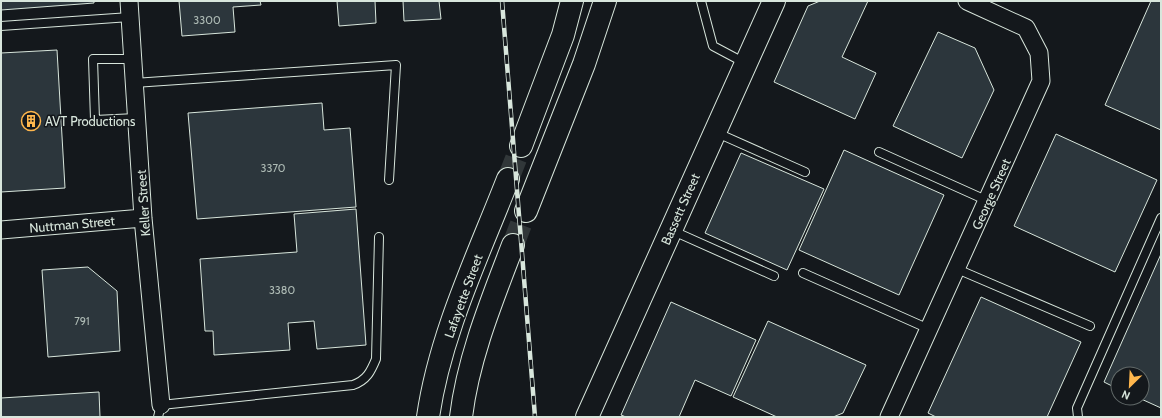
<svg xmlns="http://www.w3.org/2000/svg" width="1162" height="418" font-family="Cabin,sans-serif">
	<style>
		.building { fill: #2c363c; stroke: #d8e6dc }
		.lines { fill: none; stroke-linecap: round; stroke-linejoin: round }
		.primary-tunnel { stroke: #313739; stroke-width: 22; stroke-dasharray: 22 11; stroke-linecap: butt }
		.lane-casing { stroke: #d8e6dc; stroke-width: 10 }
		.street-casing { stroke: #d8e6dc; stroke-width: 19 }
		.secondary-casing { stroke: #d8e6dc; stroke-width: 24 }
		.primary-casing { stroke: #d8e6dc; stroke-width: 24 }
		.lane { stroke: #14181c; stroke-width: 8 }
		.street { stroke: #14181c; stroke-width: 17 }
		.secondary { stroke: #14181c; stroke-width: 22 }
		.primary { stroke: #14181c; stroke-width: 22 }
		.rail-casing { stroke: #d8e6dc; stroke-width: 4.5 }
		.rail { stroke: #14181c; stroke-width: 3; stroke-dasharray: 9; stroke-linecap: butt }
		.labels { text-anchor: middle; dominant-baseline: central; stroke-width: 3; stroke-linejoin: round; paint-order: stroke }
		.number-label { font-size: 11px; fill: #adbab4 }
		.poi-label { font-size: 13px; fill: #d8e6dc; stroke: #14181c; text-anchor: start }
		.street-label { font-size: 13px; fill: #d8e6dc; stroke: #14181c }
	</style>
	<rect width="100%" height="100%" fill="#14181c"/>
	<!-- building -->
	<path class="building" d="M1 1H94V3L1 10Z
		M179 1H260L261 5 233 7 235 32 182 36Z
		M337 1H375L376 23 339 26Z
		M403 1H439L441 19 404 21Z
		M820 1H868L842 57 876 73 855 119 774 82 808 6Z
		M1151 1H1161V130L1105 105Z
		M938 32 975 48 994 90 962 158 893 126Z
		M57 50 65 188 1 192V53Z
		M322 103 324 130 350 128 356 207 197 219 188 113Z
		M1056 134 1157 180 1115 272 1014 226Z
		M844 150 944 195 899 295 799 250Z
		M741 153 824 189 787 270 705 233Z
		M356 209 366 345 317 349 314 321 288 323 290 350 214 355 213 331H205L200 259 297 252 294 214Z
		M1161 254V408L1139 398H1142V374H1118V389L1104 382Z
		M88 267 117 291 120 351 48 357 42 270Z
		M981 297 1081 342 1047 417H936L928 413Z
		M671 302 756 340 731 396 695 380 679 417H626L621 415Z
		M768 321 866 365 843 413 833 417H777L733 397Z
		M99 392 100 417H1V398Z"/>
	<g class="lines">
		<!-- primary-tunnel -->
		<path class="primary-tunnel" d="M508 179 521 146
			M513 245 526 211"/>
		<!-- lane casing -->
		<g class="lane-casing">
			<path id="lane" d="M701 1 713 46 745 63
				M1 26 130 17
				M132 59H93L95 120 136 118
				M134 83 396 65 389 180
				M715 132 805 172
				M879 152 988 201
				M671 230 774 276
				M957 269 1090 326
				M803 273 929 329
				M158 417 161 405 353 385C367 380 371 371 376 359L379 237
				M1078 417 1077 408 1161 218"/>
		</g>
		<!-- street casing -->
		<g class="street-casing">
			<path id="street" d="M129 1 143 218 161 405
				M1 230 143 218
				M889 417 1041 81 1039 53 1026 28 967 1"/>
		</g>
		<!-- secondary casing -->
		<g class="secondary-casing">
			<path id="secondary" d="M587 417 774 1"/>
		</g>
		<!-- primary casing -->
		<g class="primary-casing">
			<path id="primary" d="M521 146 563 35 572 1
				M526 211 584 64 605 1
				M428 417C440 334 478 256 508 179
				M461 417C468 358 492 300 513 245"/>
		</g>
		<!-- lane -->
		<use href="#lane" class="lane"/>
		<!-- street -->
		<use href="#street" class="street"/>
		<!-- secondary -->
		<use href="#secondary" class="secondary"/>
		<!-- primary -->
		<use href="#primary" class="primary"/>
		<!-- rail casing -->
		<g class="rail-casing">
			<path id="rail" d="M502 1 535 417"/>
		</g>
		<!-- rail -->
		<use href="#rail" class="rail"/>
	</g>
	<!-- icons -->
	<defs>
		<g id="building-ring" transform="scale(1)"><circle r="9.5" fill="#14181c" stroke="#ffb74d" stroke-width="1.5"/><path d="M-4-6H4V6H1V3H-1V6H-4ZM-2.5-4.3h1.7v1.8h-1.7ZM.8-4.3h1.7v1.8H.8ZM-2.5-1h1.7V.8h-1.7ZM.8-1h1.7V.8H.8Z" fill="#ffb74d"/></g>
	</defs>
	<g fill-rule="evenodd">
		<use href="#building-ring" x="31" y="121"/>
	</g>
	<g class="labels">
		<!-- number labels -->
		<g class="number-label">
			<text x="207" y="20">3300</text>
			<text x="273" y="168">3370</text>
			<text x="282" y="290">3380</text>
			<text x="82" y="321">791</text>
		</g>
		<!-- poi labels -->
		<g class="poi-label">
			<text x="45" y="121">AVT Productions</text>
		</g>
		<!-- street labels -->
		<g class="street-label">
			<text transform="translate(991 194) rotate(-66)">George Street</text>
			<text transform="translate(143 203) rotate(-94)">Keller Street</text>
			<text transform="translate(680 209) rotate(-66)">Bassett Street</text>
			<text transform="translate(72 224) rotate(-5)">Nuttman Street</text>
			<text transform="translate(463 296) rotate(-70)">Lafayette Street</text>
		</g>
	</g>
	<!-- border -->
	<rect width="1162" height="418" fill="none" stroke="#d8e6dc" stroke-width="4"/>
	<!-- north arrow -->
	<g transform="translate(1130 386) rotate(204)"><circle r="19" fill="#14181c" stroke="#626a69"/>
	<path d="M0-3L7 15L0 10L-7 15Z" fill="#ffb74d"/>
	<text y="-6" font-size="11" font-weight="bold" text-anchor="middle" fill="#d8e6dc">N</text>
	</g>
</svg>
